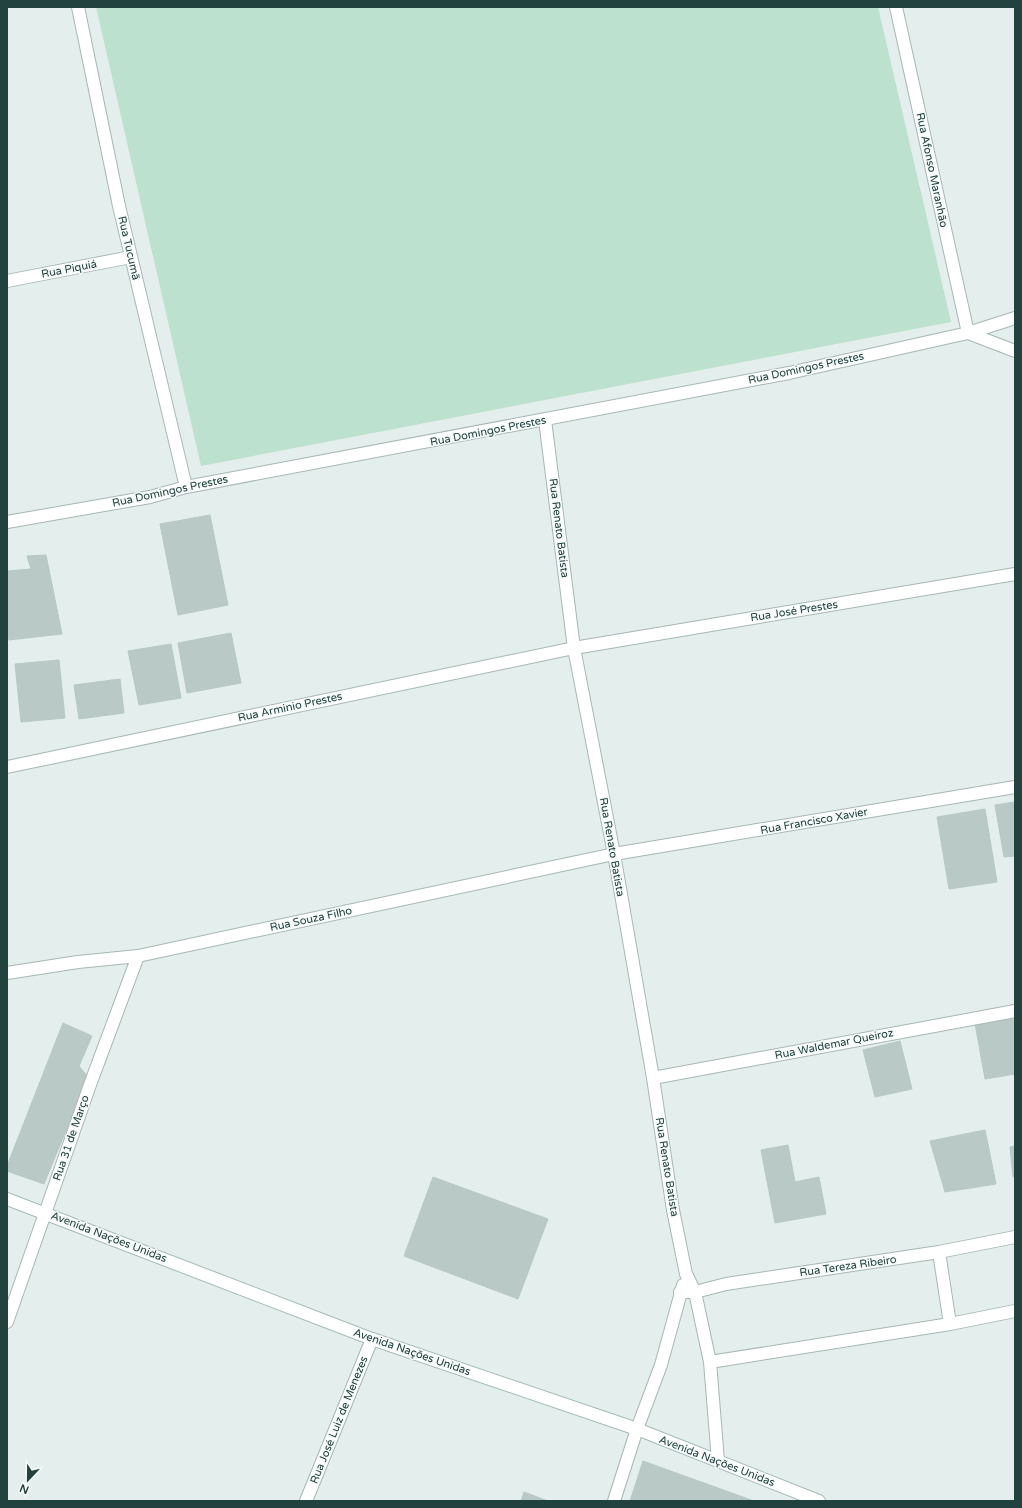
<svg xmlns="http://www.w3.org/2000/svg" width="1022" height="1508" font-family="'Varela Round',sans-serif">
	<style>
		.green { fill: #bce1ce }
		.building { fill: #b9c9c6; stroke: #b6c9c5 }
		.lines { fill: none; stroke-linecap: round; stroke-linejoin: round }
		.street-casing { stroke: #a6b7b5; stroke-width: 14 }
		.secondary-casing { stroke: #a2bbb8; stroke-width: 14 }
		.street { stroke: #fff; stroke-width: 12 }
		.secondary { stroke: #fff; stroke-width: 12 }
		.labels { text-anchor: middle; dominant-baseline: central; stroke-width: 3; stroke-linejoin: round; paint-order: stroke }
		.street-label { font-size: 11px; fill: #224240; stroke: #f5faf9 }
	</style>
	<rect width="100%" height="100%" fill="#e4eeec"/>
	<!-- green -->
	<path class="green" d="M96 7H878L951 322 201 466Z"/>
	<!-- building -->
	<path class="building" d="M210 515 228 605 178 615 160 524Z
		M46 555 62 634 9 640 7 631V571L31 569 27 556Z
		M231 633 241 683 187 693 178 643Z
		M171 644 181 698 139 705 128 651Z
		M59 660 65 718 21 722 15 664Z
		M120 679 124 713 79 719 74 685Z
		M1015 802V856L1004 857 995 805Z
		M985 809 997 882 949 889 937 817Z
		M1012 1012 1015 1030V1074L985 1079 974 1018Z
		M63 1023 92 1036 79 1066 88 1077 44 1184 7 1171V1166Z
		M900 1041 912 1089 875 1097 863 1050Z
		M985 1130 996 1184 945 1192 930 1141Z
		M788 1145 795 1182 819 1177 826 1214 775 1223 761 1150Z
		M1015 1146V1176L1013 1177 1010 1147Z
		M433 1177 548 1219 518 1299 404 1256Z
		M643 1461 754 1501H630Z
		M524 1492 548 1501H521Z"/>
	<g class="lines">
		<!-- street casing -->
		<g class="street-casing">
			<path id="street" d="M78 7 119 206 186 487
				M896 7 968 333
				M7 281 131 257
				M968 333 1015 351
				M545 420 574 648 614 854 653 1078 673 1210 686 1274 695 1292 710 1362 718 1461
				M7 522 150 497 186 487 789 373 968 333 1015 318
				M7 767 574 648 1015 574
				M7 973 78 962 138 956 614 854 1015 787
				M653 1078 1015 1011
				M939 1252 950 1324
				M680 1292H695L726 1284 939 1252 1015 1237
				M7 1322 91 1082 138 956
				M710 1362 950 1324 1015 1311
				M306 1501 372 1339
				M614 1501 637 1429 661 1365 683 1285"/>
		</g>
		<!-- secondary casing -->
		<g class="secondary-casing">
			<path id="secondary" d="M7 1199 372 1339 637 1429 819 1501"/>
		</g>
		<!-- street -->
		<use href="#street" class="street"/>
		<!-- secondary -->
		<use href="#secondary" class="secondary"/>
	</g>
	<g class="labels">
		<!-- street labels -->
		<g class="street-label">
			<text transform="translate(932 170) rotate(78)">Rua Afonso Maranhão</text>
			<text transform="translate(129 248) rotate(77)">Rua Tucumã</text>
			<text transform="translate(69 269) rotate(-11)">Rua Piquiá</text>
			<text transform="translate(806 368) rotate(-12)">Rua Domingos Prestes</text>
			<text transform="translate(488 431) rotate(-11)">Rua Domingos Prestes</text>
			<text transform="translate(170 491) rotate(-12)">Rua Domingos Prestes</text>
			<text transform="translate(559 528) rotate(83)">Rua Renato Batista</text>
			<text transform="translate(794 611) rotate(-9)">Rua José Prestes</text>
			<text transform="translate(290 707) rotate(-12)">Rua Arminio Prestes</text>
			<text transform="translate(814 821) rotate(-10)">Rua Francisco Xavier</text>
			<text transform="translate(612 847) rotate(80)">Rua Renato Batista</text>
			<text transform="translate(311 919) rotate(-12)">Rua Souza Filho</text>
			<text transform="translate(834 1044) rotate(-11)">Rua Waldemar Queiroz</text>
			<text transform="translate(71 1138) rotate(-71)">Rua 31 de Março</text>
			<text transform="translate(667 1167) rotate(81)">Rua Renato Batista</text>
			<text transform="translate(109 1237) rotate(21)">Avenida Nações Unidas</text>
			<text transform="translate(848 1266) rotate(-8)">Rua Tereza Ribeiro</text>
			<text transform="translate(412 1352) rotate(19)">Avenida Nações Unidas</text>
			<text transform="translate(339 1420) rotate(-68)">Rua José Luiz de Menezes</text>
			<text transform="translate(717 1461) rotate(21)">Avenida Nações Unidas</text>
		</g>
	</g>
	<!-- border -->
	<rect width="1022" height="1508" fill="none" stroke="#224240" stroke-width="16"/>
	<!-- north arrow -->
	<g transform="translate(28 1480) rotate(202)" stroke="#f5faf9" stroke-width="3" paint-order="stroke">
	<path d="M0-3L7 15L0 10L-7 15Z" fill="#224240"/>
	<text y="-6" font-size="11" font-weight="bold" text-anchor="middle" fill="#224240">N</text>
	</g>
</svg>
